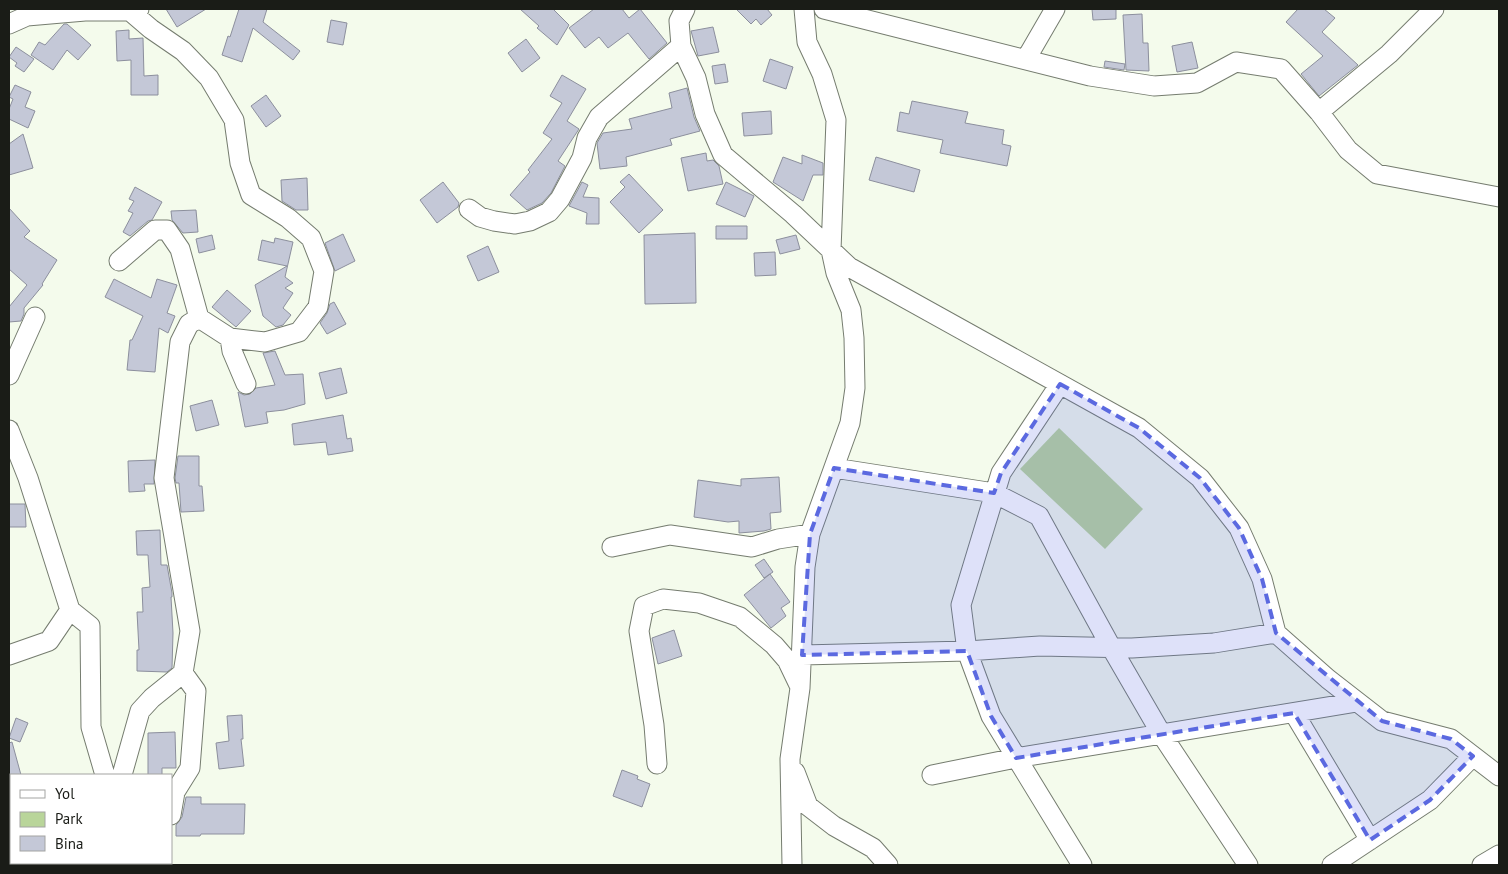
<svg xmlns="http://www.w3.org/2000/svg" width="1508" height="874" font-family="'PT Sans',sans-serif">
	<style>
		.green { fill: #b9d59a }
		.building { fill: #c4c8d7; stroke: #8c8f9d }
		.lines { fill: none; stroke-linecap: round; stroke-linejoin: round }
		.minor-casing { stroke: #757c6f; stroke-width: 21 }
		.minor { stroke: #fff; stroke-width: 19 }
		.marked { fill: #5b69e0; fill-opacity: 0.2; stroke: #5b69e0; stroke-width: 4; stroke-dasharray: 10 6; stroke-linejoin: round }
	</style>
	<rect width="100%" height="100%" fill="#f4fbec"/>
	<!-- green -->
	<path class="green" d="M1059 428 1143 509 1105 549 1020 469Z"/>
	<!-- building -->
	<path class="building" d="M166 9H206L177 27Z
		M239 9H267L263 22 300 51 293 60 253 28 242 62 222 55 228 36 230 37Z
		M520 9H553L569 25 557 45 537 28 539 26Z
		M594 9H622L629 18 640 9 667 43 649 59 628 33 608 48 599 37 585 48 569 28Z
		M736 9H767L772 15 761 25 756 19 751 24Z
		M1092 9H1116V19L1093 20Z
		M1298 9H1324L1335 18 1322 32 1358 65 1319 96 1301 74 1323 56 1286 22Z
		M1142 14 1143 43H1148L1149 71 1126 70 1123 15Z
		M331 20 347 23 343 45 327 42Z
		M64 24H67L91 45 78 60 67 50 53 70 31 55 39 42 45 45Z
		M713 27 719 52 698 56 691 31Z
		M129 30V39L143 38 144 76 158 75V95H131V60L117 61 116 31Z
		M526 39 540 58 522 72 508 53Z
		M1192 42 1198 68 1177 72 1172 46Z
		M16 47 34 59 24 72 15 66 17 63 9 57Z
		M770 59 793 67 786 89 763 81Z
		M1105 61 1125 64 1124 70 1104 67Z
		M725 64 728 82 715 84 712 66Z
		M562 75 586 89 567 121 579 129 558 161 565 166 551 193 542 203 527 210 510 195 530 172 528 170 552 139 543 133 562 103 550 96Z
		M15 85 31 92 25 107 35 111 28 128 9 119V109L13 99 9 97Z
		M687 88 694 117 700 131 670 139 672 145 626 157 627 166 600 169 597 143 603 133 632 129 629 119 672 108 669 93Z
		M266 95 281 116 266 127 251 106Z
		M912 101 968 112 965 123 1004 130 1002 144 1011 146 1007 166 940 153 943 140 897 131 900 112 909 114Z
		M771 111 772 134 744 136 742 113Z
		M23 134 33 168 9 175V144Z
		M706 153 707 161 713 160 719 166 723 184 688 191 681 158Z
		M802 155 823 163V175H813L803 201 773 182 783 157 802 164Z
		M876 157 920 170 914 192 869 180Z
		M629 174 663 210 639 233 610 202 625 187 620 182Z
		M307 178 308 210H296L282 201 281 180Z
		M443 182 459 203 458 207 437 223 420 200Z
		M582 182 588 185 583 197 599 198V224H586L587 213 569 206Z
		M726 182 754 196 745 217 716 204Z
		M135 187 162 202 152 220 148 221 130 236 123 232 133 213 128 211 134 201 129 199Z
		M9 208 30 231 24 237 57 260 42 284 43 285 24 308V314L21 321 9 322V307L27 285 9 269Z
		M196 210 198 232 183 233 172 220 171 211Z
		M716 226H747V239H716Z
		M695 233 696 303 645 304 644 235Z
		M343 234 355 261 335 271 325 243Z
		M212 235 215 249 199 253 196 239Z
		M796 235 800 249 780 254 776 240Z
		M275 238 293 242 285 277 293 283 285 288 293 293 283 308 291 315 283 325 276 327 263 316 255 285 287 266 258 260 262 240 274 243Z
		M488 246 499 272 478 281 467 256Z
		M775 252 776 275 755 276 754 253Z
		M114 279 151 298 157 279 177 285 167 313 175 316 168 333 159 328 155 372 127 370 130 340H132L143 316 105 297Z
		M227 290 251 311 236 327 212 307Z
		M334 302 346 324 327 334 320 323 327 313 330 304Z
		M275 351 285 375 303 374 305 404 284 410 266 412 268 423 245 427 238 392 244 395 250 394 256 388 275 385 263 353Z
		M341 368 347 393 326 399 319 373Z
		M212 400 219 425 196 431 190 406Z
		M343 415 347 439 351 438 353 451 328 455 326 442 294 445 292 424Z
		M178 456H199V486H202L204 511 181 512 179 483H176L175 478Z
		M155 460 154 484H144L145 491 129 492 128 461Z
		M779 477 781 512 770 513 771 529 764 531 739 533V521L728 522 694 517 698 480 741 486V479Z
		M9 504H25L26 527H9Z
		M160 530 161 565H167L172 593V597H171L173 633 172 668 167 672 137 671V650H139L137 612H143L142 588 150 587 148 555H137L136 531Z
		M764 559 773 572 764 578 755 565Z
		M770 574 790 602 781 608 786 616 771 628 744 595Z
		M674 630 682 656 658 664 652 638Z
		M242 715 243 739H241L244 766 219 769 216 743 229 741 227 716Z
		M16 718 28 723 20 742 9 738Z
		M175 732 176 768H162V775H148V733Z
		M12 742 21 775H9V743Z
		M622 770 638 776 637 779 650 784 642 807 613 796Z
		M186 797H201V804H245L244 834H201L200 836H176V825L182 817Z"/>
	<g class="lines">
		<!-- minor casing -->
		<g class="minor-casing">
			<path id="minor" d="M685 9 679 21 681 46 696 78 705 114 723 155 793 214 849 267 1139 428 1200 478 1239 528 1262 579 1276 633 1328 679 1382 721 1451 739 1499 776
				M824 9 1090 76 1154 86 1197 83 1236 62 1281 69 1319 112 1348 150 1377 174 1499 197
				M9 24 27 16 85 11H130L139 9
				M1026 59 1055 9
				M1319 112 1389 54 1434 9
				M469 209 480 217 494 221 515 224 530 221 549 212 560 199 582 158 587 138 599 117 681 46
				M119 261 155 230H167L180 249 199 318
				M230 338 232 351 246 384
				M9 375 35 317
				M1060 384 1001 473 961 605 967 651 991 716 1082 865
				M9 430 28 478 70 610 49 641 9 655
				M834 468 994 493 1039 516 1111 647 1162 735 1248 865
				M612 547 670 535 752 547 778 539 810 534
				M70 610 90 626 91 727 105 775
				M802 655 967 651 1040 646 1132 648 1214 643 1276 633
				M1294 713 1370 840
				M657 764 654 725 639 631 644 606 663 599 699 603 740 617 774 645 787 660 799 685
				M795 772 808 806 834 826 873 848 888 865
				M122 775 140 711 152 698 183 673 190 631 164 478 180 342 189 324 199 318 230 338 265 342 299 332 318 307 324 271 311 238 288 218 251 195 240 163 234 120 209 78 183 51 151 29 130 11
				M932 775 1016 758 1357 702
				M171 815 175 792 190 768 196 691 183 673
				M113 865V863
				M792 865 790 759 800 688 805 567 810 534 850 423 855 388 854 338 851 310 836 273 831 250 836 120 822 74 807 42 804 9
				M1332 865 1430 800 1473 756
				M1482 865 1499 855"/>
		</g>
		<!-- minor -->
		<use href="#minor" class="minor"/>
	</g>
	<!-- marked area -->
	<path class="marked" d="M1060 384 1139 428 1200 478 1239 528 1262 579 1276 633 1382 721 1451 739 1473 756 1430 800 1370 840 1294 713 1016 758 991 716 967 651 802 655 810 534 834 468 994 493 1001 473Z"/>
	<!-- border -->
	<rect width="1508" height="874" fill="none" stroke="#1a1c17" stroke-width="20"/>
	<!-- legend -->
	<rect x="10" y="774" width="162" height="90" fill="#ffffff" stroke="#a3a4a2"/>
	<rect x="20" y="790" width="25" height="8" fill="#ffffff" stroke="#a3a4a2"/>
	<text x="55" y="799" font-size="15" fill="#1a1c17">Yol</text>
	<rect x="20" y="812" width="25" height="15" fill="#b9d59a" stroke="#a3a4a2"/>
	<text x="55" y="824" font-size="15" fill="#1a1c17">Park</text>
	<rect x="20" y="836" width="25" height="15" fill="#c4c8d7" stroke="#a3a4a2"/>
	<text x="55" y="849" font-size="15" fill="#1a1c17">Bina</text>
</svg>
